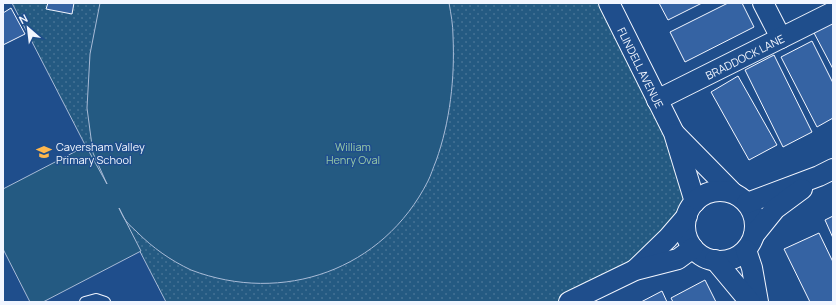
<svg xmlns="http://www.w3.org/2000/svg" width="836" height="305" font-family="Manrope,sans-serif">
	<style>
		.grass { fill: url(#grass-dots); stroke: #a8bbd7 }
		.garden { fill: #245a82; stroke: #a8bbd7 }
		.building { fill: #3563a3; stroke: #f2f6ff }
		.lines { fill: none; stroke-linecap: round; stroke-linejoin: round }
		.service-casing { stroke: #f2f6ff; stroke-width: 12 }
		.minor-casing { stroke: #f2f6ff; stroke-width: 22 }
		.service { stroke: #1f4e8c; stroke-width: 10 }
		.minor { stroke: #1f4e8c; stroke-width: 20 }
		.labels { text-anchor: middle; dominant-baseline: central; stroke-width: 3; stroke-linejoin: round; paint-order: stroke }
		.street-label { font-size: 11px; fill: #f2f6ff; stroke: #1f4e8c }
		.poi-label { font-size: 11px; fill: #f2f6ff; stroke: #1f4e8c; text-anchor: start }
		.park-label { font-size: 11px; fill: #97c8a6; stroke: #1f4e8c }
	</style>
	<defs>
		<pattern id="grass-dots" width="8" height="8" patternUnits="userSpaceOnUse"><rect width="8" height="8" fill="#245a82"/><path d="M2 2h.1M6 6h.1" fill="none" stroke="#447295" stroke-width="1.8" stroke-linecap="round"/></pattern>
	</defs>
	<rect width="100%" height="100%" fill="#1f4e8c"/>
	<!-- grass -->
	<path class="grass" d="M12 3H609L695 202 668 238 569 302H166Z"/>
	<!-- garden -->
	<path class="garden" d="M100 3H449C451 14 453 25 453 36 455 78 450 122 436 161 433 168 431 175 428 181 383 270 283 305 191 270 170 260 153 248 137 232 133 228 129 225 126 221 123 217 121 212 119 208L141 251 43 302H30L3 249V189L86 146 107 184 93 153 87 108 90 54Z"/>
	<!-- building -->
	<path class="building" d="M48 3H74L72 14 46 9Z
		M659 3H702L668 20Z
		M728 3H742L754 27 685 62 670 32Z
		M11 8 25 34 3 45V13Z
		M833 21V69L813 31Z
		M812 41 833 83V118L817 127 781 57Z
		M774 55 812 132 783 147 745 70Z
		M738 76 777 145 749 160 711 92Z
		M833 216V238L825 220Z
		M819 233 833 262V302H810L784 249Z
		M705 280 716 302H673L671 298Z
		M662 291 667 302H641Z"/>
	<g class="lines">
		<!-- service casing -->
		<g class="service-casing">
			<path id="service" d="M85 302 96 299 105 302"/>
		</g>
		<!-- minor casing -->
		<g class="minor-casing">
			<g id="minor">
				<path id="s1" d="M609 3 674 133 695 202"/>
				<path d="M763 3 781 38"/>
				<path id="s2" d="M657 100 833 12"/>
				<path d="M675 134 733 193"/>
				<circle cx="720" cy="226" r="35"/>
				<path d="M747 203 819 176 833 169"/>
				<path d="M754 235 775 209 802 189"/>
				<path d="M746 250 752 268 758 302"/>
				<path d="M715 260 750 302"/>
				<path d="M635 270 668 238 687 216"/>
				<path d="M569 302 635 270 678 259 693 248"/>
			</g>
		</g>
		<!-- service -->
		<use href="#service" class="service"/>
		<!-- minor -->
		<use href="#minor" class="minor"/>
	</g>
	<!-- icons -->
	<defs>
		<g id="school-bare" transform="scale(1.2)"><path d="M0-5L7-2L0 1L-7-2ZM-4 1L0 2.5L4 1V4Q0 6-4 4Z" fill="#ffb74d" stroke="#1f4e8c" stroke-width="2.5" paint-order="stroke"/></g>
	</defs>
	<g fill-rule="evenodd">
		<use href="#school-bare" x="44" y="152"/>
	</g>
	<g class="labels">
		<!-- street labels -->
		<g class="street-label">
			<text stroke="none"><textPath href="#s2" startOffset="98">BRADDOCK LANE</textPath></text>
			<text stroke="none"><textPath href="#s1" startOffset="72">FLINDELL AVENUE</textPath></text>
		</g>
		<!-- poi labels -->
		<g class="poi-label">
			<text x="56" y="146">Caversham Valley<tspan x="56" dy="13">Primary School</tspan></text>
		</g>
		<!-- park labels -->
		<g class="park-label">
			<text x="353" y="146">William<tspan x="353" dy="13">Henry Oval</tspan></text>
		</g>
	</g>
	<!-- border -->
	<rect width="836" height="305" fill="none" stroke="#f2f6ff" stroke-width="8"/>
	<!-- north arrow -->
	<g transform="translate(28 28) rotate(332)" stroke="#1f4e8c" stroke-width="3" paint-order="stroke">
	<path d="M0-3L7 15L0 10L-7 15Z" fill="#f2f6ff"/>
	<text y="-6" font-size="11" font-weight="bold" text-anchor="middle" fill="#f2f6ff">N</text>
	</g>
</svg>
